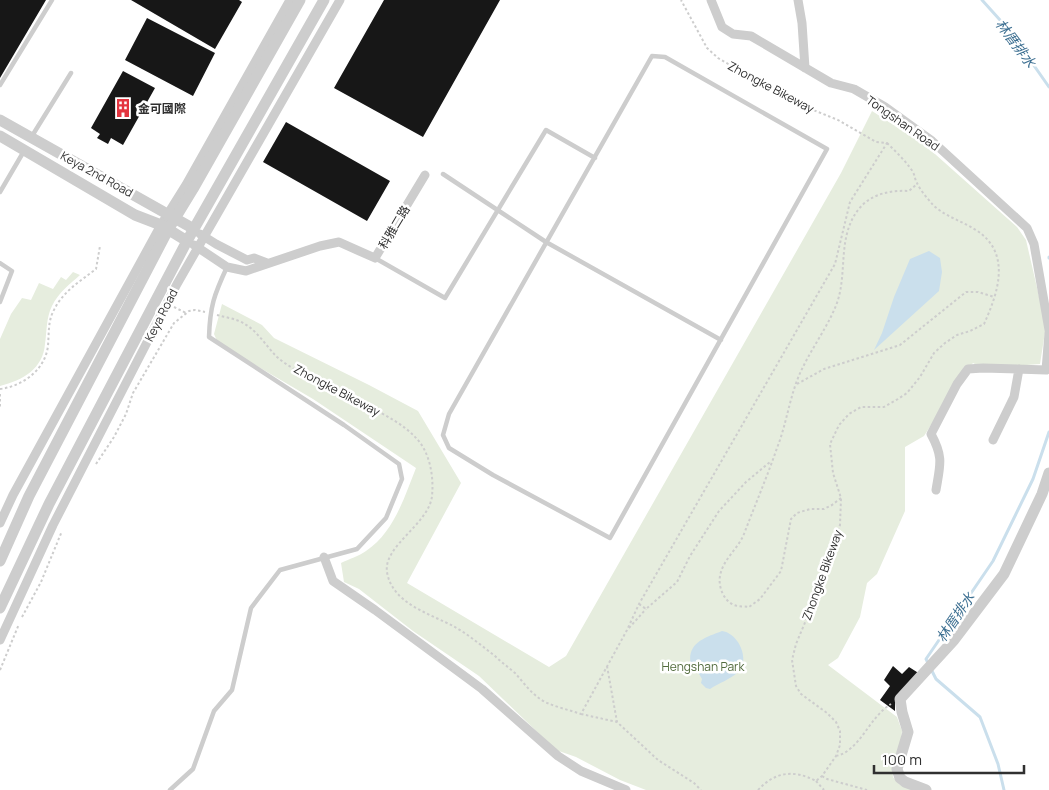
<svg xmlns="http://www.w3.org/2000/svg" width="1049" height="790" font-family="Manrope,'Noto Sans TC',sans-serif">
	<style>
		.green { fill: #e6edde }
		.water { fill: #cadfec }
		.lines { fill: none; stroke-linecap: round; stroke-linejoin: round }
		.stream { stroke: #cadfec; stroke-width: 3 }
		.building { fill: #171717 }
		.path { stroke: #cdcdcd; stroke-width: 2; stroke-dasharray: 2.5 2.5; stroke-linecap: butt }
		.service { stroke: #cdcdcd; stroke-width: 4.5 }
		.minor { stroke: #cdcdcd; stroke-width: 9 }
		.tertiary { stroke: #cdcdcd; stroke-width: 11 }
		.labels { text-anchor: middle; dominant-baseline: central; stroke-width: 5; stroke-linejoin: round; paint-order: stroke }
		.street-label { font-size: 12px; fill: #303030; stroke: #fff }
		.poi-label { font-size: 12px; font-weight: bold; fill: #303030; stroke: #fff; text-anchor: start }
		.park-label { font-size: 12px; fill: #526b3d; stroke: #fff }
		.water-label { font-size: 14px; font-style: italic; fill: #3e7092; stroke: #fff }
	</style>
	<rect width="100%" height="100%" fill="#fff"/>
	<!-- green -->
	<path class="green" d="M872 111 926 146 1017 227 1026 240 1044 318 1045 332 1040 364 983 368 973 363 968 369 964 367 957 384 924 436 905 447V511L877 574 867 583 860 617 838 658 828 665 897 717 902 731 901 741 892 765 893 777 900 785 912 790H646L620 780 576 757 556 750 479 676 413 631 359 589 344 582 341 563C349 559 359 556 366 551 394 532 404 498 416 468L313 399 218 343 214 334 222 304 262 325 274 338 369 385 418 411 461 483 407 583 549 667 566 656 841 173Z
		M73 272 80 275C70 284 58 293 52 306 46 318 47 331 45 344 43 369 23 380 0 386V339L11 314 22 298 31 300 39 283 53 289 61 277 66 280Z"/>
	<!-- water -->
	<path class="water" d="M929 251 940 258 942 272 939 291 874 350 882 333 894 297 910 259Z
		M722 631C738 633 751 659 738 672 731 679 719 683 710 689L706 688 701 683 702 679 695 667 691 666C686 643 704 638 722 631Z"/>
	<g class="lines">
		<!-- stream -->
		<path class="stream" d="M982 0 1009 30 1049 87
			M1049 257V258
			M928 663 926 659 993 561 1033 479 1049 432
			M931 669 936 679 980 717 998 764 1004 790"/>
	</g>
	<!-- building -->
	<path class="building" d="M0 0H46L0 78Z
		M131 0H239L242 2 215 49Z
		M384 0H500L423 137 334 88Z
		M147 18 215 53 193 96 125 60Z
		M123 71 155 88 123 145 111 138 108 144 97 138 100 134 91 128Z
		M286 122 390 181 367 221 263 162Z
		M893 666 902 674 909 667 920 674 895 700V711L880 700 890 686 884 680Z"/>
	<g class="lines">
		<!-- path -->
		<path class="path" d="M174 307 186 313
			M217 315C224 317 232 318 239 321 256 328 265 345 277 357 285 364 296 370 305 376 338 397 391 410 417 439 430 453 434 477 432 496 429 524 383 546 387 572 392 604 431 614 455 627 469 635 482 646 495 656 501 662 508 667 515 673 524 683 532 695 545 702 556 707 569 710 581 714L627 630 639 604 835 264 850 202 887 143 876 142 838 120 796 103 718 58 707 48 681 0
			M797 384 824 369 900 345 966 292H978L994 297
			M0 389C23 386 45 370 48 346 49 334 48 322 53 312 62 292 79 282 96 269L100 246
			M0 394V407
			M96 464 114 437 126 414 133 393 174 323 189 311 195 310 205 312
			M841 498 832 505 824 509H810L797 513 791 519 781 571 760 599 749 607C745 606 739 607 734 605 724 601 718 587 720 576 723 559 738 549 744 534 755 505 767 477 777 448 787 423 790 393 802 369 812 348 826 329 835 308 849 276 836 239 858 210 870 194 890 190 909 191L917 184
			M639 604 646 609 677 582 690 556 719 511 746 482 770 462
			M22 617 41 582 62 531
			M629 628 646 609
			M607 666 617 722
			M0 670 19 624
			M581 714 617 722 658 760 694 783 701 790
			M836 756C860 751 869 717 891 704
			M822 776 827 779 867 790
			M816 781 824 790
			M758 790C775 772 793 769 816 781L822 776 836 756 840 745V731L836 722 827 713 801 694 796 686 792 660 796 644 814 601 826 559 840 525 841 498 833 473 830 444 839 425 849 414 861 407H884L898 399 907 393 920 377 934 353 945 343 957 335 970 331 984 324C998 293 1012 253 976 230 962 221 946 217 933 205 928 199 920 190 917 183 915 180 915 176 913 172 906 161 896 152 887 143"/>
		<!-- service -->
		<path class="service" d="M652 56 665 57 827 149 610 538 493 475 449 448 443 435 449 414Z
			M0 85 52 0
			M32 136 71 73
			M443 174 546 242 721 340
			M0 192 24 151
			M375 258 445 298 546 130 595 158
			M0 263 12 271 0 302
			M170 790 193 769 214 711 232 690 251 608 280 570 357 549 386 518 402 479 399 464 344 425 209 337C210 306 214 295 227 267"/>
		<!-- minor -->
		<path class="minor" d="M711 0 722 27 733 34 751 36 831 83 854 89 885 107 932 141 1027 228 1034 244 1049 330
			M798 0 802 23 805 68
			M200 234 216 244 247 260 254 258 267 263
			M194 245 227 267 246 271 320 246 339 242 375 258 425 175
			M993 440 1014 397 1019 369
			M936 490C940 465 944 458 931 434L957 384 968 369 983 368 1046 370 1049 333
			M0 523 13 495 161 225 186 185 290 0
			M324 557 333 581 375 610 482 689 558 756 581 771 626 790
			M0 640 53 525 177 284 340 0"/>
		<!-- tertiary -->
		<path class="tertiary" d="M0 120 194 229
			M0 136 135 215 161 225 187 241
			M0 561 29 496 168 230 193 189 300 0
			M0 608 49 504 187 241 324 0
			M926 790 905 782 900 778 897 769 908 732 902 712 900 699 954 640 1004 574 1042 494 1049 473"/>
	</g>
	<!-- icons -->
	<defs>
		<g id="building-bare" transform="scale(1.5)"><path d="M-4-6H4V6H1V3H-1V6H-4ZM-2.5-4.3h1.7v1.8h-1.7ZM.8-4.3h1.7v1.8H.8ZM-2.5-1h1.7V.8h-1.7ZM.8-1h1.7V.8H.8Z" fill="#e43540" stroke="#fff" stroke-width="2.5" paint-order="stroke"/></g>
	</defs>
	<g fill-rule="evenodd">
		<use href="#building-bare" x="123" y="108"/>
	</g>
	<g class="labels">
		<!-- street labels -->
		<g class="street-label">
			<text transform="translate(771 87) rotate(28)">Zhongke Bikeway</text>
			<text transform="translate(903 123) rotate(35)">Tongshan Road</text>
			<text transform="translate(97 174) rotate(29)">Keya 2nd Road</text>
			<text transform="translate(394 227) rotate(-59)">科雅二路</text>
			<text transform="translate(161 315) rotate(-63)">Keya Road</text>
			<text transform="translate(337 390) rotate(28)">Zhongke Bikeway</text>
			<text transform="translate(822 575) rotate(-70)">Zhongke Bikeway</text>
		</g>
		<!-- poi labels -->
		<g class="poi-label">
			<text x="138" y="108">金可國際</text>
		</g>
		<!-- park labels -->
		<g class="park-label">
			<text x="703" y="666">Hengshan Park</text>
		</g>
		<!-- water labels -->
		<g class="water-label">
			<text transform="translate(1016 43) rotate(53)">林厝排水</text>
			<text transform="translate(955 617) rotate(-56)">林厝排水</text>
		</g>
	</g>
	<!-- scale -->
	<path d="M874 765v8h150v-8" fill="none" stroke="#303030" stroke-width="2.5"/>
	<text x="882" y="765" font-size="15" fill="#303030" stroke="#ffffff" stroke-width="4" paint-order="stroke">100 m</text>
</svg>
